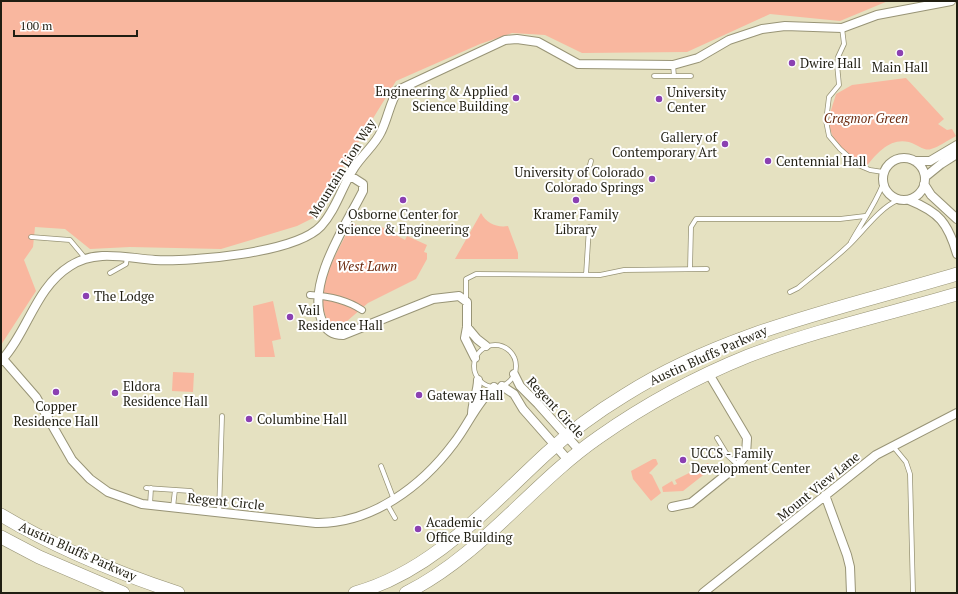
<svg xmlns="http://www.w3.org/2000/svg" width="958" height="594" font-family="'PT Serif',serif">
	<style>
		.green { fill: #f9b79f }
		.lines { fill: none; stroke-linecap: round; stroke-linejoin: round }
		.service-casing { stroke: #989476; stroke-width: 5.5 }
		.pedestrian-casing { stroke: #989476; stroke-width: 8 }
		.minor-casing { stroke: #989476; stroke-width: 10 }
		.primary-casing { stroke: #989476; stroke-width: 14 }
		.service { stroke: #fff; stroke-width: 4 }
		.pedestrian { stroke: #fff; stroke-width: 6 }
		.minor { stroke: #fff; stroke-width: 8 }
		.primary { stroke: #fff; stroke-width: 13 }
		.poi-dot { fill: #8b40b2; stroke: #fff; stroke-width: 1.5 }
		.labels { text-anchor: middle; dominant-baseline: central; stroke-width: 4; stroke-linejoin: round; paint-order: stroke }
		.poi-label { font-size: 13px; fill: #201e12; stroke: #fff; text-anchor: start }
		.park-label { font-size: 13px; font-style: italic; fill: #6c2a0e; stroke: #fff }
		.street-label { font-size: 13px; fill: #201e12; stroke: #fff }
	</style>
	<rect width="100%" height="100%" fill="#e5e1c1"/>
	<!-- green -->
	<path class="green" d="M1 1H888L840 21 770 14 687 52 582 53 545 35 512 33 480 44 396 81 340 172 317 216 297 226 221 249 130 247 90 249 65 229 35 227 33 247 24 260 36 291 1 345Z
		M906 78 944 119 938 124 947 130 952 129 956 136C948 140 939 147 931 149 925 151 921 147 916 145 895 134 879 150 867 166 850 157 830 143 829 122 829 113 834 102 836 94L852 85Z
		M481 213C486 223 497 228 508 226L518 253V259H455Z
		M352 223 376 234 380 226 405 240 407 236 427 245 424 252 427 253V259L416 279 368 303 339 328C320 324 321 295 325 279 332 260 343 241 352 223Z
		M273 301 281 339 272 341 275 357H255L253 306Z
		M173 372 194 373 193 392 172 391Z
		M653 459H656L658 464 649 473 652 475 661 493 651 501 633 479 631 471Z
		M708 463 711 469 683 491 663 492 662 487 672 481 674 485 677 484 675 480 695 470 698 474 700 472 698 468Z"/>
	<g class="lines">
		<!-- service casing -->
		<g class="service-casing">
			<path id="service" d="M842 28 844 44 838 57 837 64 839 85 829 97 826 121 829 136 840 149 858 165 870 170 883 172
				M673 65 674 76
				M654 76H691
				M590 165 591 161
				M31 237 70 240 85 258
				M851 242C862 222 875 205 883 184
				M690 269 691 227 696 219H840L865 216
				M110 273 126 264 127 257
				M586 275 589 227
				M790 292 798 288C815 274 832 261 848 246 864 231 878 209 898 200
				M466 300V279L476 274 600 275 624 270 707 269
				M474 366a21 21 0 1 1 42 0a21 21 0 1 1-42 0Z
				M717 438 728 456 738 465
				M892 445 906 462 910 474 913 593
				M381 466 394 500
				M146 488 191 491
				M387 504 395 518
				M150 505 151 488
				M173 507 175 490
				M219 513 222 416"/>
		</g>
		<!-- pedestrian casing -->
		<g class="pedestrian-casing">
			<path id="pedestrian" d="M310 295C328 296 347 300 362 310"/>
		</g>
		<!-- minor casing -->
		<g class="minor-casing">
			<path id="minor" d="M883 179a21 21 0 1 1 42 0a21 21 0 1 1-42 0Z
				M915 161H930L957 145
				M349 175 363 184V191C346 225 306 283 322 321 326 331 333 335 343 335L433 299 459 296 467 302V327L465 338 475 358
				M925 177 941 164 957 154
				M924 184 931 195 957 219
				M909 200C939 212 948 223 957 254
				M467 327 477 339 486 346
				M3 359 36 397 72 460 90 479 108 492 142 504 316 523C372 524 422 486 454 443 468 425 477 402 494 387
				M1 361C28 332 35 288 70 266 96 249 126 258 155 260 192 262 296 253 321 226 336 210 342 186 354 168 362 155 375 145 381 132 388 118 390 102 398 90L505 40 517 39 538 42 578 64 673 65 698 58 729 40 762 29 785 26 842 28 877 15 951 1
				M514 374 520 386 538 404 580 451
				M502 386 514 394 523 409 568 460
				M472 414C472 402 478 392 478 380
				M825 495 847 555 850 567 851 593
				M672 507 691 503 738 465 746 455 747 438 709 374
				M703 593 876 455 957 413"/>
		</g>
		<!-- primary casing -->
		<g class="primary-casing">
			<path id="primary" d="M1 515C56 548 118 573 178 593
				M1 537 39 557 123 593
				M355 593C434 571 488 507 547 453 571 431 597 412 625 395 726 331 844 308 957 274
				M406 593C482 555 531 484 599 437 646 404 696 377 748 356 816 330 888 314 957 294"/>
		</g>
		<!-- service -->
		<use href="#service" class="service"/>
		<!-- pedestrian -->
		<use href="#pedestrian" class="pedestrian"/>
		<!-- minor -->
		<use href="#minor" class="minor"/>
		<!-- primary -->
		<use href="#primary" class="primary"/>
	</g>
	<!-- markers -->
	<g class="poi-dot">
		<circle cx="900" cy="53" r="4"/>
		<circle cx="792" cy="63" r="4"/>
		<circle cx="516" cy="98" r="4"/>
		<circle cx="659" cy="99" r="4"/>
		<circle cx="725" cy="144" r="4"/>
		<circle cx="768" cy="161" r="4"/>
		<circle cx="652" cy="179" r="4"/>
		<circle cx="403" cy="200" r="4"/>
		<circle cx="576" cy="200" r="4"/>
		<circle cx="86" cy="296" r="4"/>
		<circle cx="290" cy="317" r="4"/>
		<circle cx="56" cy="392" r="4"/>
		<circle cx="115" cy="393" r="4"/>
		<circle cx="419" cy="395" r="4"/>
		<circle cx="249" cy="419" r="4"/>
		<circle cx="683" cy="460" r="4"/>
		<circle cx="418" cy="529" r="4"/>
	</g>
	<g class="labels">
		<!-- poi labels -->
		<g class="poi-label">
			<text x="800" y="63">Dwire Hall</text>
			<text x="900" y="67" text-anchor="middle">Main Hall</text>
			<text x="508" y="91" text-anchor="end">Engineering &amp; Applied<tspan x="508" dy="15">Science Building</tspan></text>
			<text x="667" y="92">University<tspan x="667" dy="15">Center</tspan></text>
			<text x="717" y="137" text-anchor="end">Gallery of<tspan x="717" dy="15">Contemporary Art</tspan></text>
			<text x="776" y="161">Centennial Hall</text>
			<text x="644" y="172" text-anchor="end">University of Colorado<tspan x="644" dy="15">Colorado Springs</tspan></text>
			<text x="403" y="214" text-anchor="middle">Osborne Center for<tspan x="403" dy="15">Science &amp; Engineering</tspan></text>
			<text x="576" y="214" text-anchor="middle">Kramer Family<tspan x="576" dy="15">Library</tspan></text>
			<text x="94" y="296">The Lodge</text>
			<text x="298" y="310">Vail<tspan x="298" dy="15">Residence Hall</tspan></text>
			<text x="123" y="386">Eldora<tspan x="123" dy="15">Residence Hall</tspan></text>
			<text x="427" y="395">Gateway Hall</text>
			<text x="56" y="406" text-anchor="middle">Copper<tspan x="56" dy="15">Residence Hall</tspan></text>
			<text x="257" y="419">Columbine Hall</text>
			<text x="691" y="453">UCCS - Family<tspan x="691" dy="15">Development Center</tspan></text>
			<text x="426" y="522">Academic<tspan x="426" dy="15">Office Building</tspan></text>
		</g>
		<!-- park labels -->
		<g class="park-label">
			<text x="866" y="118">Cragmor Green</text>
			<text x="367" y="266">West Lawn</text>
		</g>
		<!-- street labels -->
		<g class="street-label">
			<text transform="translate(342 168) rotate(-58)">Mountain Lion Way</text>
			<text transform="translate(708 355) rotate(-24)">Austin Bluffs Parkway</text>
			<text transform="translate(556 407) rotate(47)">Regent Circle</text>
			<text transform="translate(818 486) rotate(-39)">Mount View Lane</text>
			<text transform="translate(226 501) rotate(6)">Regent Circle</text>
			<text transform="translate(78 551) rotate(24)">Austin Bluffs Parkway</text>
		</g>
	</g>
	<!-- border -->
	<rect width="958" height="594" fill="none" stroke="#201e12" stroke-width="4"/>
	<!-- scale -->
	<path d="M14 30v6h123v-6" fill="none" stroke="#201e12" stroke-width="2"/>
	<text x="20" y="30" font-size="12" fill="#201e12" stroke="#ffffff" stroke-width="3" paint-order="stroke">100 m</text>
</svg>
